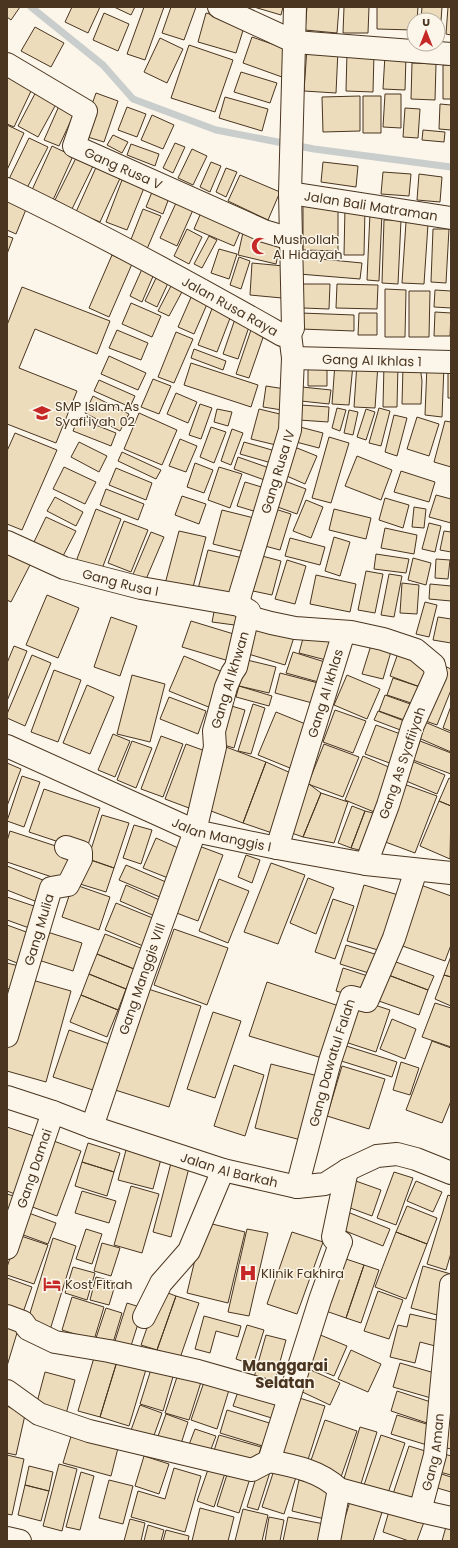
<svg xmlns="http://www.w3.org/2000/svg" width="458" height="1548" font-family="Poppins,sans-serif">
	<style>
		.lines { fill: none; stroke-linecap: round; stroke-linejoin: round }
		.stream { stroke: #c9cecd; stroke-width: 7 }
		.building { fill: #ecdcbc; stroke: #4a3520 }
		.minor-casing { stroke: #4a3520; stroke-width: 24 }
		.minor { stroke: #fbf6e9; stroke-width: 22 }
		.labels { text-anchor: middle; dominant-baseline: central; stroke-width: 3; stroke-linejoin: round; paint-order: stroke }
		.street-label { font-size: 13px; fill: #4a3520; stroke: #fbf6e9 }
		.poi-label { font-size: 13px; fill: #4a3520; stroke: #fbf6e9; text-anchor: start }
		.quarter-label { font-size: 15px; font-weight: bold; fill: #4a3520; stroke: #fbf6e9 }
	</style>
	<rect width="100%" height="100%" fill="#fbf6e9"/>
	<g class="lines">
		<!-- stream -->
		<path class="stream" d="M31 7 103 65 133 99 216 130 314 149 451 167"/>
	</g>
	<!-- building -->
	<path class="building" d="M7 7H20L11 20 7 17Z
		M72 7H100L88 33 65 22Z
		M114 7H135L131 15Z
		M144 7H164L145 60 127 54Z
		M171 7H196L184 40 162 33Z
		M254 7H283L281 15Z
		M307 7H339L337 33 305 30Z
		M344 7H369L368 33H343Z
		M377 7H418L417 20H414V30L377 29Z
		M422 7H442L440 35H438V20H421Z
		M448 7H451V35L446 34Z
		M104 13 129 24 118 51 93 40Z
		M206 13 245 24 236 53 198 42Z
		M35 27 64 43 51 67 21 51Z
		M252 37 292 51 282 77 243 63Z
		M160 38 183 49 167 83 144 72Z
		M189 45 233 60 215 112 171 98Z
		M307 48 338 50 336 93 304 91Z
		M347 52 374 53 373 92 346 91Z
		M385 55H406L405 90 383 89Z
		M412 63 436 64 435 100 411 99Z
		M443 65H451V99H443Z
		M241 72 277 83 270 103 234 92Z
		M7 77 32 89 14 127 7 124Z
		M39 86 60 97 38 137 18 126Z
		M96 93 118 101 104 142 81 135Z
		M385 94H401V128L383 127Z
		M360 96V131L323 132 322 97Z
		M363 96H381V133H363Z
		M225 97 268 109 262 131 219 118Z
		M440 104 451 105V130L439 129Z
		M59 106 75 112 59 146 44 140Z
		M127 107 146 114 137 137 118 130Z
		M405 108 420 109 418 138 403 137Z
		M152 115 174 125 163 149 141 140Z
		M7 125 24 133 7 170Z
		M423 130 445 132 444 142 422 140Z
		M113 135 128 142 122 153 107 145Z
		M29 138 48 147 27 188 9 179Z
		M175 143 185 147 173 173 163 168Z
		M131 144 159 154 155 166 127 155Z
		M52 146 73 156 53 200 32 190Z
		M192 149 207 156 193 185 178 178Z
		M78 154 95 162 72 209 55 200Z
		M211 162 221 166 210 192 200 187Z
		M323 162 358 166 356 187 321 182Z
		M98 163 122 174 100 222 76 212Z
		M226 168 237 172 226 197 216 192Z
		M383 172 411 174 409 196 381 194Z
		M419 174 442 177 440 202 417 200Z
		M240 175 280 192 268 220 228 201Z
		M122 180 144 188 127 230 106 222Z
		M152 192 169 198 163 214 146 207Z
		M7 194 29 202 16 234 7 230Z
		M176 203 193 210 177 246 160 238Z
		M303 205 338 206V251L303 250Z
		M345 206 365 207 364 255H344Z
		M203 208 243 225 234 246 194 229Z
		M143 209 161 216 147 249 130 242Z
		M370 213H382L379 281 367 280Z
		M384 220H401L398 284 382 283Z
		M406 222 428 224 424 284 402 283Z
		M244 228 282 237 276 264 238 255Z
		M187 229 202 237 189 264 174 256Z
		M433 229H449L446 283 431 282Z
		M7 236 13 238 7 254Z
		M209 236 217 240 202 268 194 264Z
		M219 249 237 254 229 279 211 273Z
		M112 255 132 264 109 317 89 308Z
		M239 257 250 261 241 289 230 285Z
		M300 257 362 263 360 279 299 274Z
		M252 263 284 266 282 298 250 295Z
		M142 269 154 274 142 302 130 296Z
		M157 276 169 281 157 307 145 301Z
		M172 284 183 290 169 316 158 311Z
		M303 284H330L329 309 303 308Z
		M337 284 378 285 377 309 336 308Z
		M22 287 110 321 97 354 35 329 19 368 77 391 56 443 7 424V325Z
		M385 289 406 290 405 337H385Z
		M435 290 451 291V308L434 307Z
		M409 291H430L429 337H409Z
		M192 295 208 302 194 334 178 327Z
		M131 303 161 316 152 337 122 324Z
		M213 306 232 313 217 352 198 345Z
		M435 312 451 313 450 336H434Z
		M301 313 354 315V331L301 329Z
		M359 313H377V335H358Z
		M236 316 251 321 238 359 223 354Z
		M253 324 266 329 249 378 236 374Z
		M117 330 148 343 141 360 109 348Z
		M176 332 193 339 174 383 158 377Z
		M194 349 226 361 223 370 191 358Z
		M109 356 146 373 138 390 101 374Z
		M308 362 327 363V386H308Z
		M191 363 258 385 251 407 184 385Z
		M335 363 353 365 349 405 332 404Z
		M357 363 378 364 375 408 354 407Z
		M384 363 398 364 397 407H383Z
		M427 365H444L442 417 425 415Z
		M403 366H420L422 381 421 404H402Z
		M448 366H451V398H448Z
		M153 379 171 386 159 414 141 407Z
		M99 380 135 396 130 407 94 391Z
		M266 386 285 389 282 410 263 407Z
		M302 387 331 390 329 404 301 401Z
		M176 393 197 402 188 423 167 414Z
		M93 396 129 414 120 431 85 413Z
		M200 404 212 408 201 439 189 435Z
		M301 405 329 407 328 422 299 420Z
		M337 408 346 410 340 431 332 428Z
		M379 408 390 411 381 446 369 443Z
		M217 409 232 412 228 426 214 422Z
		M259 409 288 416 280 446 251 439Z
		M366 409 375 412 366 440 357 437Z
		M349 410 358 412 353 435 344 433Z
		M139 413 177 430 162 465 124 449Z
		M394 415 407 418 397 456 385 452Z
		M417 417 439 424 429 456 407 449Z
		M78 418 116 433 111 446 73 431Z
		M445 421 451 422V467L434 462Z
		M211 427 226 432 214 463 200 457Z
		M300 427 323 433 319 448 296 442Z
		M232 429 243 433 231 465 221 461Z
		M15 433 57 450 22 530 7 524V451Z
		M329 437 349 443 331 503 312 498Z
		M180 439 197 446 186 472 169 466Z
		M79 442 107 456 99 472 71 457Z
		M244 442 279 452 275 464 240 454Z
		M292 446 317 456 305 484 280 473Z
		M122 452 161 470 156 479 118 461Z
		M357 456 392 470 381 500 345 486Z
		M238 457 275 470 270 482 234 469Z
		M195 463 213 470 204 493 187 487Z
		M64 467 96 482 85 504 53 489Z
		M219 467 242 474 230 508 208 500Z
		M116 468 152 483 146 500 109 485Z
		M401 471 435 482 429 502 394 492Z
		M282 480 306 489 297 514 272 505Z
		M245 482 268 489 260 513 237 506Z
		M106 489 144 504 138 520 100 505Z
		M436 495 451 499V523L429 517Z
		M182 496 206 504 199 524 175 515Z
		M55 497 83 512 76 526 47 511Z
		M385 498 409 505 403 528 379 520Z
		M306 500 323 507 311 538 293 531Z
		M414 507 426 509 424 528 412 527Z
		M272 508 291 514 280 550 261 545Z
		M96 509 121 519 100 574 75 564Z
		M334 509 371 518 366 539 329 530Z
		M222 510 258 519 249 553 213 544Z
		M46 517 76 531 62 558 33 544Z
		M124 521 148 530 131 572 108 563Z
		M429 523 441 526 435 552 422 549Z
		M385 528 417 535 414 554 381 548Z
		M179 531 206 537 192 591 165 584Z
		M444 531 451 532V552L440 550Z
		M151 532 164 537 144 584 131 579Z
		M334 537 350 542 340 576 325 571Z
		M290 538 325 547 320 565 285 556Z
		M208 550 243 558 232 601 197 593Z
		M7 551 31 563 11 602 7 600Z
		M376 554 409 559 406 573 374 569Z
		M262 556 281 561 272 595 253 591Z
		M413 558 431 563 426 585 408 580Z
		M436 559 450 560 448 579 435 578Z
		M287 560 306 566 295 604 275 599Z
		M366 571 383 574 375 613 358 610Z
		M389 574 402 576 394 617 381 615Z
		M316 575 356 584 350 612 310 604Z
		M402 583 419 585 417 614 400 613Z
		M430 584 451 586V601L429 599Z
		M47 595 79 608 58 658 26 645Z
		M425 602 437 605 429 637 416 634Z
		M215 607 244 611 242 626 212 622Z
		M111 617 137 626 120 676 94 667Z
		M438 617 451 619V643L433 640Z
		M191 621 237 635 229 661 182 647Z
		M255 622 295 634 285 665 245 653Z
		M305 631 332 639 326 660 299 653Z
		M372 642 392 648 383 679 362 674Z
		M14 646 27 651 7 701V663Z
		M293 652 328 663 322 683 286 673Z
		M398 653 431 664 423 688 390 676Z
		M32 655 51 663 25 726 7 718V714Z
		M184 656 225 673 211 708 169 691Z
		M247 660 276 667 269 693 239 686Z
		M442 665 451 669V690L437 725 420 719Z
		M54 670 81 680 58 742 31 732Z
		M280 673 322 684 316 704 275 693Z
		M132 675 165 684 150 742 117 734Z
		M347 675 380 689 367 719 334 705Z
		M393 678 420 687 414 704 387 695Z
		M87 685 114 697 90 754 63 743Z
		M239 686 272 696 269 706 236 697Z
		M385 695 413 705 407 721 379 711Z
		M169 697 206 711 198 734 160 719Z
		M253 704 265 708 251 754 238 751Z
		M228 705 245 710 234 748 217 743Z
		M451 706V731L443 728Z
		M335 710 366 721 353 753 323 742Z
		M378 711 407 722 403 731 374 720Z
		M276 712 308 725 290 768 258 755Z
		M420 720 451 733V752L414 736Z
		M376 725 406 736 395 765 365 754Z
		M113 734 130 741 115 777 98 770Z
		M161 736 183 744 163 797 141 789Z
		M132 741 152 748 136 788 117 780Z
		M420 741 451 753V774L413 760Z
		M186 744 208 752 189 808 165 799Z
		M324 744 359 757 343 797 308 784Z
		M226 747 266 762 243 823 203 808Z
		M363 756 398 771 379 814 345 800Z
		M407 759 445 775 437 794 399 778Z
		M266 762 293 774 275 834 243 823Z
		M7 763 21 769 7 806Z
		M22 776 40 782 24 827 7 821Z
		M449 778 451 779V806L439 801Z
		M305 781 321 793 303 837 286 831Z
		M401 783 437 796 415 853 380 840Z
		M44 789 100 808 86 851 29 832Z
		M321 793 348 802 334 843 303 837Z
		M439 801 451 806 450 859 420 846Z
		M352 806 365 811 351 848 338 843Z
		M365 811 381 815 367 852 351 848Z
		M102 815 129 823 114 868 88 859Z
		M134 825 152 830 141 864 123 858Z
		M10 831 71 851 61 880 7 862V841Z
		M156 838 185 851 173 880 143 868Z
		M199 846 223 855 198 921 174 912Z
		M246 855 260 860 252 883 238 877Z
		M88 859 114 868 106 892 80 884Z
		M271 863 305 875 278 944 244 932Z
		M126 865 173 885 167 900 119 880Z
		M7 866 48 882 40 903 7 890Z
		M308 878 334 888 316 934 290 923Z
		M219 879 249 891 228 943 199 931Z
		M73 884 110 897 99 930 62 917Z
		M418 884 451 896V945L445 961 397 944Z
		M126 885 164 902 157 917 120 901Z
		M364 885 402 896 385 952 347 941Z
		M7 897 40 908 32 929 7 920Z
		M333 899 354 906 335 959 315 952Z
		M116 903 155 919 143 946 105 930Z
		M7 925 29 933 17 963 7 959Z
		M174 929 228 948 207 1005 154 985Z
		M41 930 82 943 73 971 32 958Z
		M105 934 143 949 134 969 97 954Z
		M346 945 381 956 375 975 340 964Z
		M97 954 134 969 126 989 89 974Z
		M451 956V977L444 975Z
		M388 959 434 976 428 990 383 973Z
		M7 963 19 966 12 990 7 988Z
		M343 968 368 976 362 998 336 991Z
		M383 973 428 990 419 1015 373 999Z
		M89 974 126 989 118 1010 81 995Z
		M444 975 451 977V1006L435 999Z
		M25 978 71 991 46 1082 7 1071V1044Z
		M267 982 339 1006 322 1058 249 1036Z
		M145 988 201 1006 169 1107 112 1089Z
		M81 995 118 1010 107 1037 70 1022Z
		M353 998 390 1010 376 1052 339 1040Z
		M435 1003 451 1008V1047L422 1037Z
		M213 1012 241 1021 215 1098 187 1089Z
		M392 1019 416 1029 405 1059 380 1049Z
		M69 1030 112 1045 96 1091 53 1077Z
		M432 1041 451 1048V1101L442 1123 406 1110Z
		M340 1044 397 1062 392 1077 335 1059Z
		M401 1062 419 1068 410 1095 393 1090Z
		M271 1064 322 1077 305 1141 255 1128Z
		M234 1065 264 1075 245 1136 214 1126Z
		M342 1066 385 1079 369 1129 327 1116Z
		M7 1127 40 1138 20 1196 7 1191Z
		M51 1140 81 1151 57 1216 27 1205Z
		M88 1143 120 1153 114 1172 82 1162Z
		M126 1150 161 1159 153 1189 118 1180Z
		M82 1162 114 1172 107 1196 75 1186Z
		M171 1163 189 1168 171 1237 153 1232Z
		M394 1172 413 1178 396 1225 377 1218Z
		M353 1180 381 1190 372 1216 345 1206Z
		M416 1181 442 1192 433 1212 407 1201Z
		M131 1186 159 1194 142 1253 114 1245Z
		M82 1191 116 1201 109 1223 75 1213Z
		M7 1194 17 1197 7 1230Z
		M448 1195 451 1196V1253L446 1270 427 1264Z
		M407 1206 437 1218 427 1244 396 1232Z
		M345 1211 390 1229 383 1246 338 1228Z
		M26 1212 56 1223 48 1244 18 1233Z
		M204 1222 245 1232 228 1303 187 1293Z
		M86 1229 102 1234 92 1264 76 1259Z
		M247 1229 268 1233 249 1316 228 1312Z
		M292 1232 323 1242 297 1314 267 1304Z
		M396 1232 427 1244 406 1299 375 1287Z
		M18 1235 48 1245 34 1284 7 1275V1267Z
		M53 1238 76 1246 50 1330 27 1323Z
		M102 1243 120 1248 111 1276 94 1271Z
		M337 1256 364 1265 346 1318 320 1309Z
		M364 1265 379 1270 361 1323 346 1318Z
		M423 1266 451 1274V1280L441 1316 411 1308Z
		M73 1267 95 1273 87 1300 65 1293Z
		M96 1277 116 1282 109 1305 90 1300Z
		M7 1278 32 1287 21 1318 7 1313Z
		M160 1290 176 1296 157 1350 141 1345Z
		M378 1291 403 1300 389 1339 364 1331Z
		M176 1296 199 1303 180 1358 157 1350Z
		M72 1297 104 1307 94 1340 62 1330Z
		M127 1303 143 1308 130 1349 114 1344Z
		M106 1308 122 1313 112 1346 95 1341Z
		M410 1314 445 1322 439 1347 420 1342 415 1363 390 1357 398 1325 407 1327Z
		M204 1316 241 1326 238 1337 216 1331 210 1353 195 1349Z
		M7 1319 20 1323 7 1366Z
		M247 1325 264 1330 253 1365 236 1359Z
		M318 1334 347 1346 334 1376 305 1364Z
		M266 1335 286 1340 273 1387 253 1381Z
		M351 1350 381 1364 368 1392 338 1379Z
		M96 1351 118 1358 100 1417 78 1411Z
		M118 1358 147 1366 129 1426 100 1417Z
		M153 1363 175 1370 163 1411 140 1404Z
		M400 1363 438 1374 431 1398 393 1387Z
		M304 1367 340 1383 330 1405 294 1388Z
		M45 1372 75 1380 66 1414 36 1406Z
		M178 1374 201 1382 189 1420 165 1413Z
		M204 1382 229 1390 217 1429 191 1420Z
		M240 1386 284 1400 278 1420 233 1406Z
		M397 1391 437 1404 430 1424 391 1411Z
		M293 1396 325 1406 306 1466 274 1455Z
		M140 1405 162 1413 152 1441 130 1433Z
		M7 1406 25 1415 16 1455 7 1453Z
		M227 1410 276 1425 269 1448 220 1433Z
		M166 1414 188 1422 180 1447 157 1439Z
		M397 1415 433 1426 427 1445 391 1434Z
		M325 1420 357 1431 341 1477 309 1466Z
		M442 1422 451 1424V1449L438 1446Z
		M360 1427 377 1432 359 1490 342 1485Z
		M195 1429 216 1436 208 1457 187 1450Z
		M72 1433 119 1444 111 1476 63 1463Z
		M219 1435 261 1447 256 1466 213 1454Z
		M381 1435 405 1443 386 1499 362 1491Z
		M409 1446 435 1454 417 1508 391 1500Z
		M438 1452 451 1456V1475L432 1470Z
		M7 1455 24 1459 12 1515 7 1514Z
		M144 1456 169 1464 159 1494 135 1486Z
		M211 1461 227 1467 214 1507 197 1501Z
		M59 1464 77 1469 62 1531 43 1526Z
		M276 1464 298 1471 284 1514 262 1507Z
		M230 1465 252 1472 239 1513 217 1506Z
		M29 1466 53 1472 49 1491 25 1485Z
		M174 1468 201 1476 185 1532 131 1517 138 1491 165 1499Z
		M259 1468 270 1472 258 1510 247 1507Z
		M432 1471 451 1477V1492L427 1485Z
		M81 1472 94 1476 80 1530 66 1527Z
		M109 1480 133 1486 123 1524 99 1518Z
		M299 1480 332 1488 325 1519 292 1511Z
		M25 1485 49 1491 41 1521 18 1515Z
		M351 1498 383 1509 373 1541H338Z
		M200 1508 234 1517 228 1541H192Z
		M243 1509 268 1515 262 1541H235Z
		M389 1511 424 1522 417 1541H409L383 1532Z
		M269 1517 284 1520 280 1541H265Z
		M288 1517 324 1524 321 1541H283Z
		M130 1519 145 1523 141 1541H124Z
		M447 1523 451 1524V1541H442Z
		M148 1525 164 1530 161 1541H144Z
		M166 1530 189 1536 188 1541H163Z"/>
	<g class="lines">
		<!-- minor casing -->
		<g class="minor-casing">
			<g id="minor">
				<path d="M219 7 295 42 451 54"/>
				<path id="s1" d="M7 64 86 111 74 146 264 231 291 239"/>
				<path id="s2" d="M7 189C101 234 192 284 282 335L290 334"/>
				<path id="s3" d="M290 193 451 218"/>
				<path d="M290 334 293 328 290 193 295 7"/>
				<path id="s4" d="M293 358 451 362"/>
				<path id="s5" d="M7 542 64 568 141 588 239 605 249 611 236 667 232 673 226 687 214 731 215 747 195 831 140 984 92 1127"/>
				<path id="s6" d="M239 605 240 595 290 430 293 358 290 334"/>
				<path d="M249 617 271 623 295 628 351 632 383 639 416 650 434 665 436 674 413 725 388 805 366 864"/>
				<path id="s7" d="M7 746 195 831 277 848 366 864 451 873"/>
				<path id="s8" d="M277 848 344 632"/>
				<path id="s9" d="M7 1036 51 888 68 885 81 859V852L66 847"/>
				<path id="s10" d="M7 1097 53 1112 92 1127 223 1170 297 1187 325 1184 347 1170 377 1156 397 1154 416 1159 451 1173"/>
				<path id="s11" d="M297 1187 330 1061 351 997 367 1001 368 999 394 938 416 870"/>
				<path id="s12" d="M7 1248 53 1112"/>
				<path d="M7 1316 23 1322 28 1329 55 1342 109 1351 198 1371 289 1397"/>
				<path d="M144 1317 161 1283 189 1251 223 1170"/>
				<path d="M7 1391 39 1414 89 1431 252 1470 269 1461"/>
				<path id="s13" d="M269 1461C295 1466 320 1471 339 1489L420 1511 435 1455 451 1285"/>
				<path d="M269 1461 320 1300 340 1244 341 1242 334 1239 333 1237 347 1170"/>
				<path d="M420 1511 451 1518"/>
				<path d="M7 1538 20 1541"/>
				<path d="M329 1541 339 1489"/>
			</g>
		</g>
		<!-- minor -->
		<use href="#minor" class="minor"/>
	</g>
	<!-- icons -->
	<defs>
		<g id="mosque-bare" transform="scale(1.38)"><path d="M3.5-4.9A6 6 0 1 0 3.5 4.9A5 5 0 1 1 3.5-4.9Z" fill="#c62828" stroke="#fbf6e9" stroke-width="2.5" paint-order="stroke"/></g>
		<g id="school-bare" transform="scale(1.38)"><path d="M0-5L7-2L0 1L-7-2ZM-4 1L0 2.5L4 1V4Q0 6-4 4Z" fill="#c62828" stroke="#fbf6e9" stroke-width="2.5" paint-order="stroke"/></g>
		<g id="hospital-bare" transform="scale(1.38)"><path d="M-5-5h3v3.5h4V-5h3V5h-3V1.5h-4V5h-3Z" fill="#c62828" stroke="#fbf6e9" stroke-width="2.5" paint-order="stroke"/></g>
		<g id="hotel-bare" transform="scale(1.38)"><path d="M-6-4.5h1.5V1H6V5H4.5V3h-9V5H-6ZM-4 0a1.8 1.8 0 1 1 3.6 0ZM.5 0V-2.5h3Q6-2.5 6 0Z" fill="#c62828" stroke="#fbf6e9" stroke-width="2.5" paint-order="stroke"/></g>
	</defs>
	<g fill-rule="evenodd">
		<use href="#mosque-bare" x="260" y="246"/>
		<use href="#school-bare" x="42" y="413"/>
		<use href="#hospital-bare" x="248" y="1273"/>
		<use href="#hotel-bare" x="52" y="1284"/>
	</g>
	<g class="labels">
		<!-- street labels -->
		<g class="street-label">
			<text stroke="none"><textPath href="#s1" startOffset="183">Gang Rusa V</textPath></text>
			<text stroke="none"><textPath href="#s3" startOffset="82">Jalan Bali Matraman</textPath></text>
			<text stroke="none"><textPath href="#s2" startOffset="252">Jalan Rusa Raya</textPath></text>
			<text stroke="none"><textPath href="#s4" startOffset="79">Gang Al Ikhlas 1</textPath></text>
			<text stroke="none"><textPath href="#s6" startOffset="139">Gang Rusa IV</textPath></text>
			<text stroke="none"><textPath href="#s5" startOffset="121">Gang Rusa I</textPath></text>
			<text transform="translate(230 680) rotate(-73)">Gang Al Ikhwan</text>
			<text stroke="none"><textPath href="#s8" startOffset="162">Gang Al Ikhlas</textPath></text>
			<text transform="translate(402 763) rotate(-71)">Gang As Syafiiyah</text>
			<text stroke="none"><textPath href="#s7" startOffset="233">Jalan Manggis I</textPath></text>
			<text stroke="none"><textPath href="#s9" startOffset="111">Gang Mulia</textPath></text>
			<text transform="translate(142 979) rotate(-71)">Gang Manggis VIII</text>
			<text stroke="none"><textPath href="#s11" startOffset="129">Gang Dawatul Falah</textPath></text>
			<text stroke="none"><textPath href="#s12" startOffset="84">Gang Damai</textPath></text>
			<text stroke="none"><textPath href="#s10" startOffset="234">Jalan Al Barkah</textPath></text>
			<text stroke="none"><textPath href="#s13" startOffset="221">Gang Aman</textPath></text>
		</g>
		<!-- poi labels -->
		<g class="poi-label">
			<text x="273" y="239">Mushollah<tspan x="273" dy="15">Al Hidayah</tspan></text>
			<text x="55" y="406">SMP Islam As<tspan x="55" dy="15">Syafi'iyah 02</tspan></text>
			<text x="261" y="1273">Klinik Fakhira</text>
			<text x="65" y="1284">Kost Fitrah</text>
		</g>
		<!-- quarter labels -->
		<g class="quarter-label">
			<text x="285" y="1365">Manggarai<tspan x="285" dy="17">Selatan</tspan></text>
		</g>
	</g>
	<!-- border -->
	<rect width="458" height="1548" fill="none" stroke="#4a3520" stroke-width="16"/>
	<!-- north arrow -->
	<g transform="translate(426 32)"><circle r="19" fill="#fbf6e9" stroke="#b4a999"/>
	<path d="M0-3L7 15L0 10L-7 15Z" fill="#c62828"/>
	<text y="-6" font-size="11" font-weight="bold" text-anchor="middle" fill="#4a3520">U</text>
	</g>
</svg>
